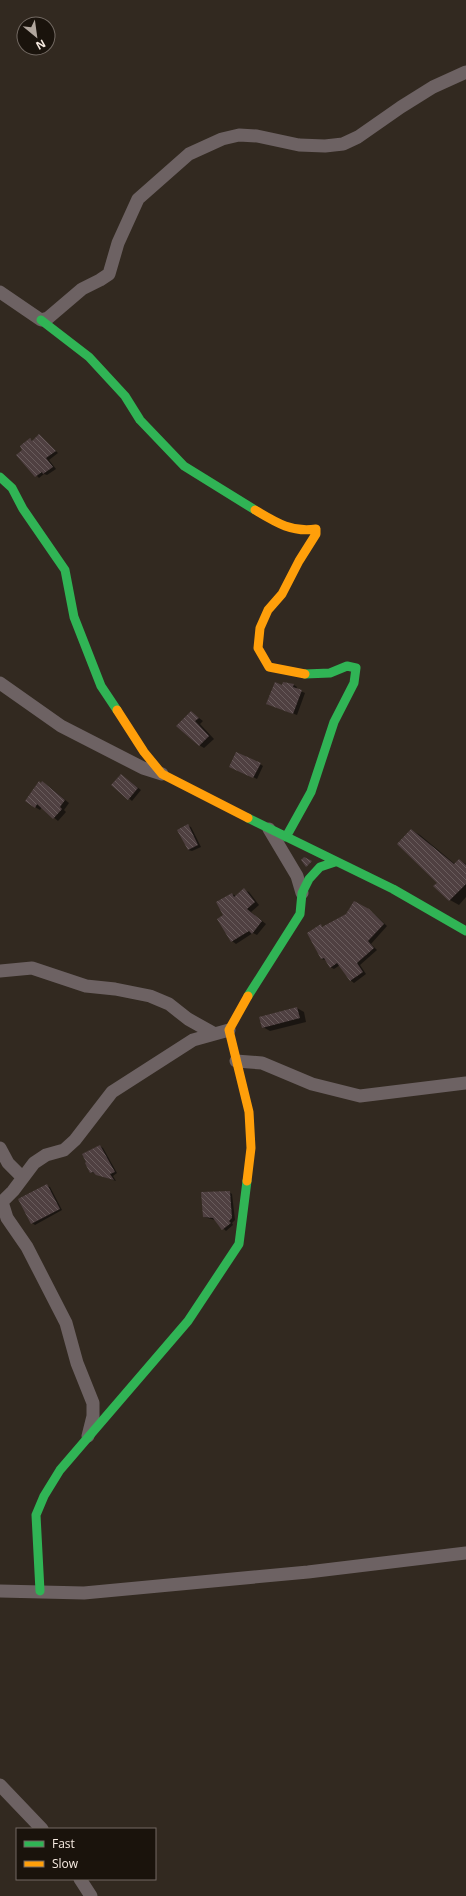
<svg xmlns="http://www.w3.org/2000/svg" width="466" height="1896" font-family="'Open Sans',sans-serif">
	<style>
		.shadow { fill: #0007 }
		.building { fill: url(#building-back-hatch) }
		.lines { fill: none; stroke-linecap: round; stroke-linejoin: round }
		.street { stroke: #6d6263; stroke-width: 13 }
		.fast { stroke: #30b455; stroke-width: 9 }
		.slow { stroke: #ff9f0a; stroke-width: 9 }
	</style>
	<defs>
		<pattern id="building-back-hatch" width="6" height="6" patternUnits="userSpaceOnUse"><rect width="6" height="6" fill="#4f4041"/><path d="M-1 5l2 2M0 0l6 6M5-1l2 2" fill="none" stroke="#695c5c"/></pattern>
	</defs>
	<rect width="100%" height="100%" fill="#322920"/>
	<!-- shadow -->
	<path class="shadow" d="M39 435 58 453 49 460 56 469 47 475 44 474 39 478 17 455 24 450 30 439 33 441Z
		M284 683 294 685 297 687 296 689 305 693 297 715 267 704Z
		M191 712 203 721 200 724 214 739 204 748 199 745Z
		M260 764 263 766 257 779 234 768Z
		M124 777 141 790 132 801 113 785Z
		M41 784 47 785 69 803 64 810 66 812 58 821 42 807 40 810 35 807Z
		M188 826 191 827 201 847 192 851 188 850Z
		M411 830 420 835 455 864 459 860 466 864V897L459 905 450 900 435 886 438 883Z
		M244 890 249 892 259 905 251 912 266 924 257 935 253 933 236 944 232 941 225 916 232 894 236 896Z
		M372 912 387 926 371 944 377 950 360 965 366 974 354 983 350 980 340 965 334 969 330 967 326 960 321 959V926L323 927Z
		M297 1008 304 1012 306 1022 270 1031 263 1027Z
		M100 1146 103 1148 117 1173 113 1176 116 1181 91 1172Z
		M47 1186 50 1187 62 1210 35 1225 32 1223Z
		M229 1192 232 1194 235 1220 232 1223 233 1225 226 1231 215 1220 204 1217Z"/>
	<!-- building -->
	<path class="building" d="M39 434 56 451 46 458 53 467 43 474 42 472 35 477 16 455 22 450 20 446 30 438 32 441Z
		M275 682 282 685 283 682 294 684 293 687 302 690 293 714 266 704Z
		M191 711 199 718 195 721 209 736 199 746 176 726Z
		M236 752 261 763 253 778 229 767Z
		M121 774 138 788 128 800 111 785Z
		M39 781 41 783 42 781 65 800 60 807 62 809 53 819 37 804 35 808 25 801Z
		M188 824 198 845 188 850 177 830Z
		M411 829 454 864 459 859 466 865V884L449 901 433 886 437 883 397 844Z
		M304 857 312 861 306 867 301 860Z
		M244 888 255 902 247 909 262 921 252 934 249 931 231 942 217 919 223 915 216 902 232 893 234 897Z
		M354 901 369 909 384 924 368 941 374 948 357 963 363 972 350 981 337 963 330 968 324 958 321 959 307 933 321 924 322 927 346 914Z
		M297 1007 300 1018 262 1028 259 1017Z
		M100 1145 115 1172 110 1174 114 1180 96 1175 93 1172 90 1173 85 1163 86 1162 82 1154Z
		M47 1184 60 1209 31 1224 18 1199Z
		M230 1191 232 1218 229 1221 231 1223 222 1230 213 1218 203 1217 201 1192Z"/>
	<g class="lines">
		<!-- street -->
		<path class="street" d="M0 292 41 320 48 318 82 289 100 280 109 274 118 243 138 199 189 154 222 139 239 135 257 136 299 145 325 146 343 144 358 137 401 107 433 87 466 72
			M0 683 61 726 143 768 162 774
			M269 829 297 876 302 893
			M0 971 32 968 86 986 115 989 150 996 169 1004 188 1019 213 1033
			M236 1061 262 1063 312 1084 360 1096 466 1083
			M0 1148 8 1163 22 1177
			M2 1202 7 1218 27 1247 66 1323 77 1363 93 1403V1416L88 1436
			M0 1204 13 1191 34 1163 46 1155 64 1150 75 1140 112 1092 193 1040 229 1030
			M0 1591 84 1593 308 1572 466 1553
			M0 1785 42 1829
			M80 1879 91 1896"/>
		<!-- fast -->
		<path class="fast" d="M41 320 89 357 125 396 140 420 184 466 255 510
			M0 477 12 488 23 509 65 570 74 617 101 686 117 710
			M248 818 393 889 466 931
			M286 837 311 792 334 722 354 683 356 668 347 666 330 673 305 674
			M248 996 300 914 302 893 309 879 320 867 335 862
			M40 1591 36 1515 44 1496 60 1470 188 1321 239 1244 247 1181"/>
		<!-- slow -->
		<path class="slow" d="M255 510C275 522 292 533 316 529V534L299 561 282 594 268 610 260 628 258 648 269 667 305 674
			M117 710 144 752 162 774 248 818
			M247 1181 251 1148 249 1112 229 1030 248 996"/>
	</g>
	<!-- legend -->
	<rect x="16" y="1828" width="140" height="52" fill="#1a130c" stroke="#726962"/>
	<rect x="24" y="1841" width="20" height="6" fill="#30b455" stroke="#726962"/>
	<text x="52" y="1848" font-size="12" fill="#f7ebe2">Fast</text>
	<rect x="24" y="1861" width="20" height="6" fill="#ff9f0a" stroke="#726962"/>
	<text x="52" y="1868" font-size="12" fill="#f7ebe2">Slow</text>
	<!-- north arrow -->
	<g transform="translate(36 36) rotate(151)"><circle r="19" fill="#1a130c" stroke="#726962"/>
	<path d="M0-3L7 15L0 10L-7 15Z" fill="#b2a79e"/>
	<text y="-6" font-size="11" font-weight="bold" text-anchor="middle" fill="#f7ebe2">N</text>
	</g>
</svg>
